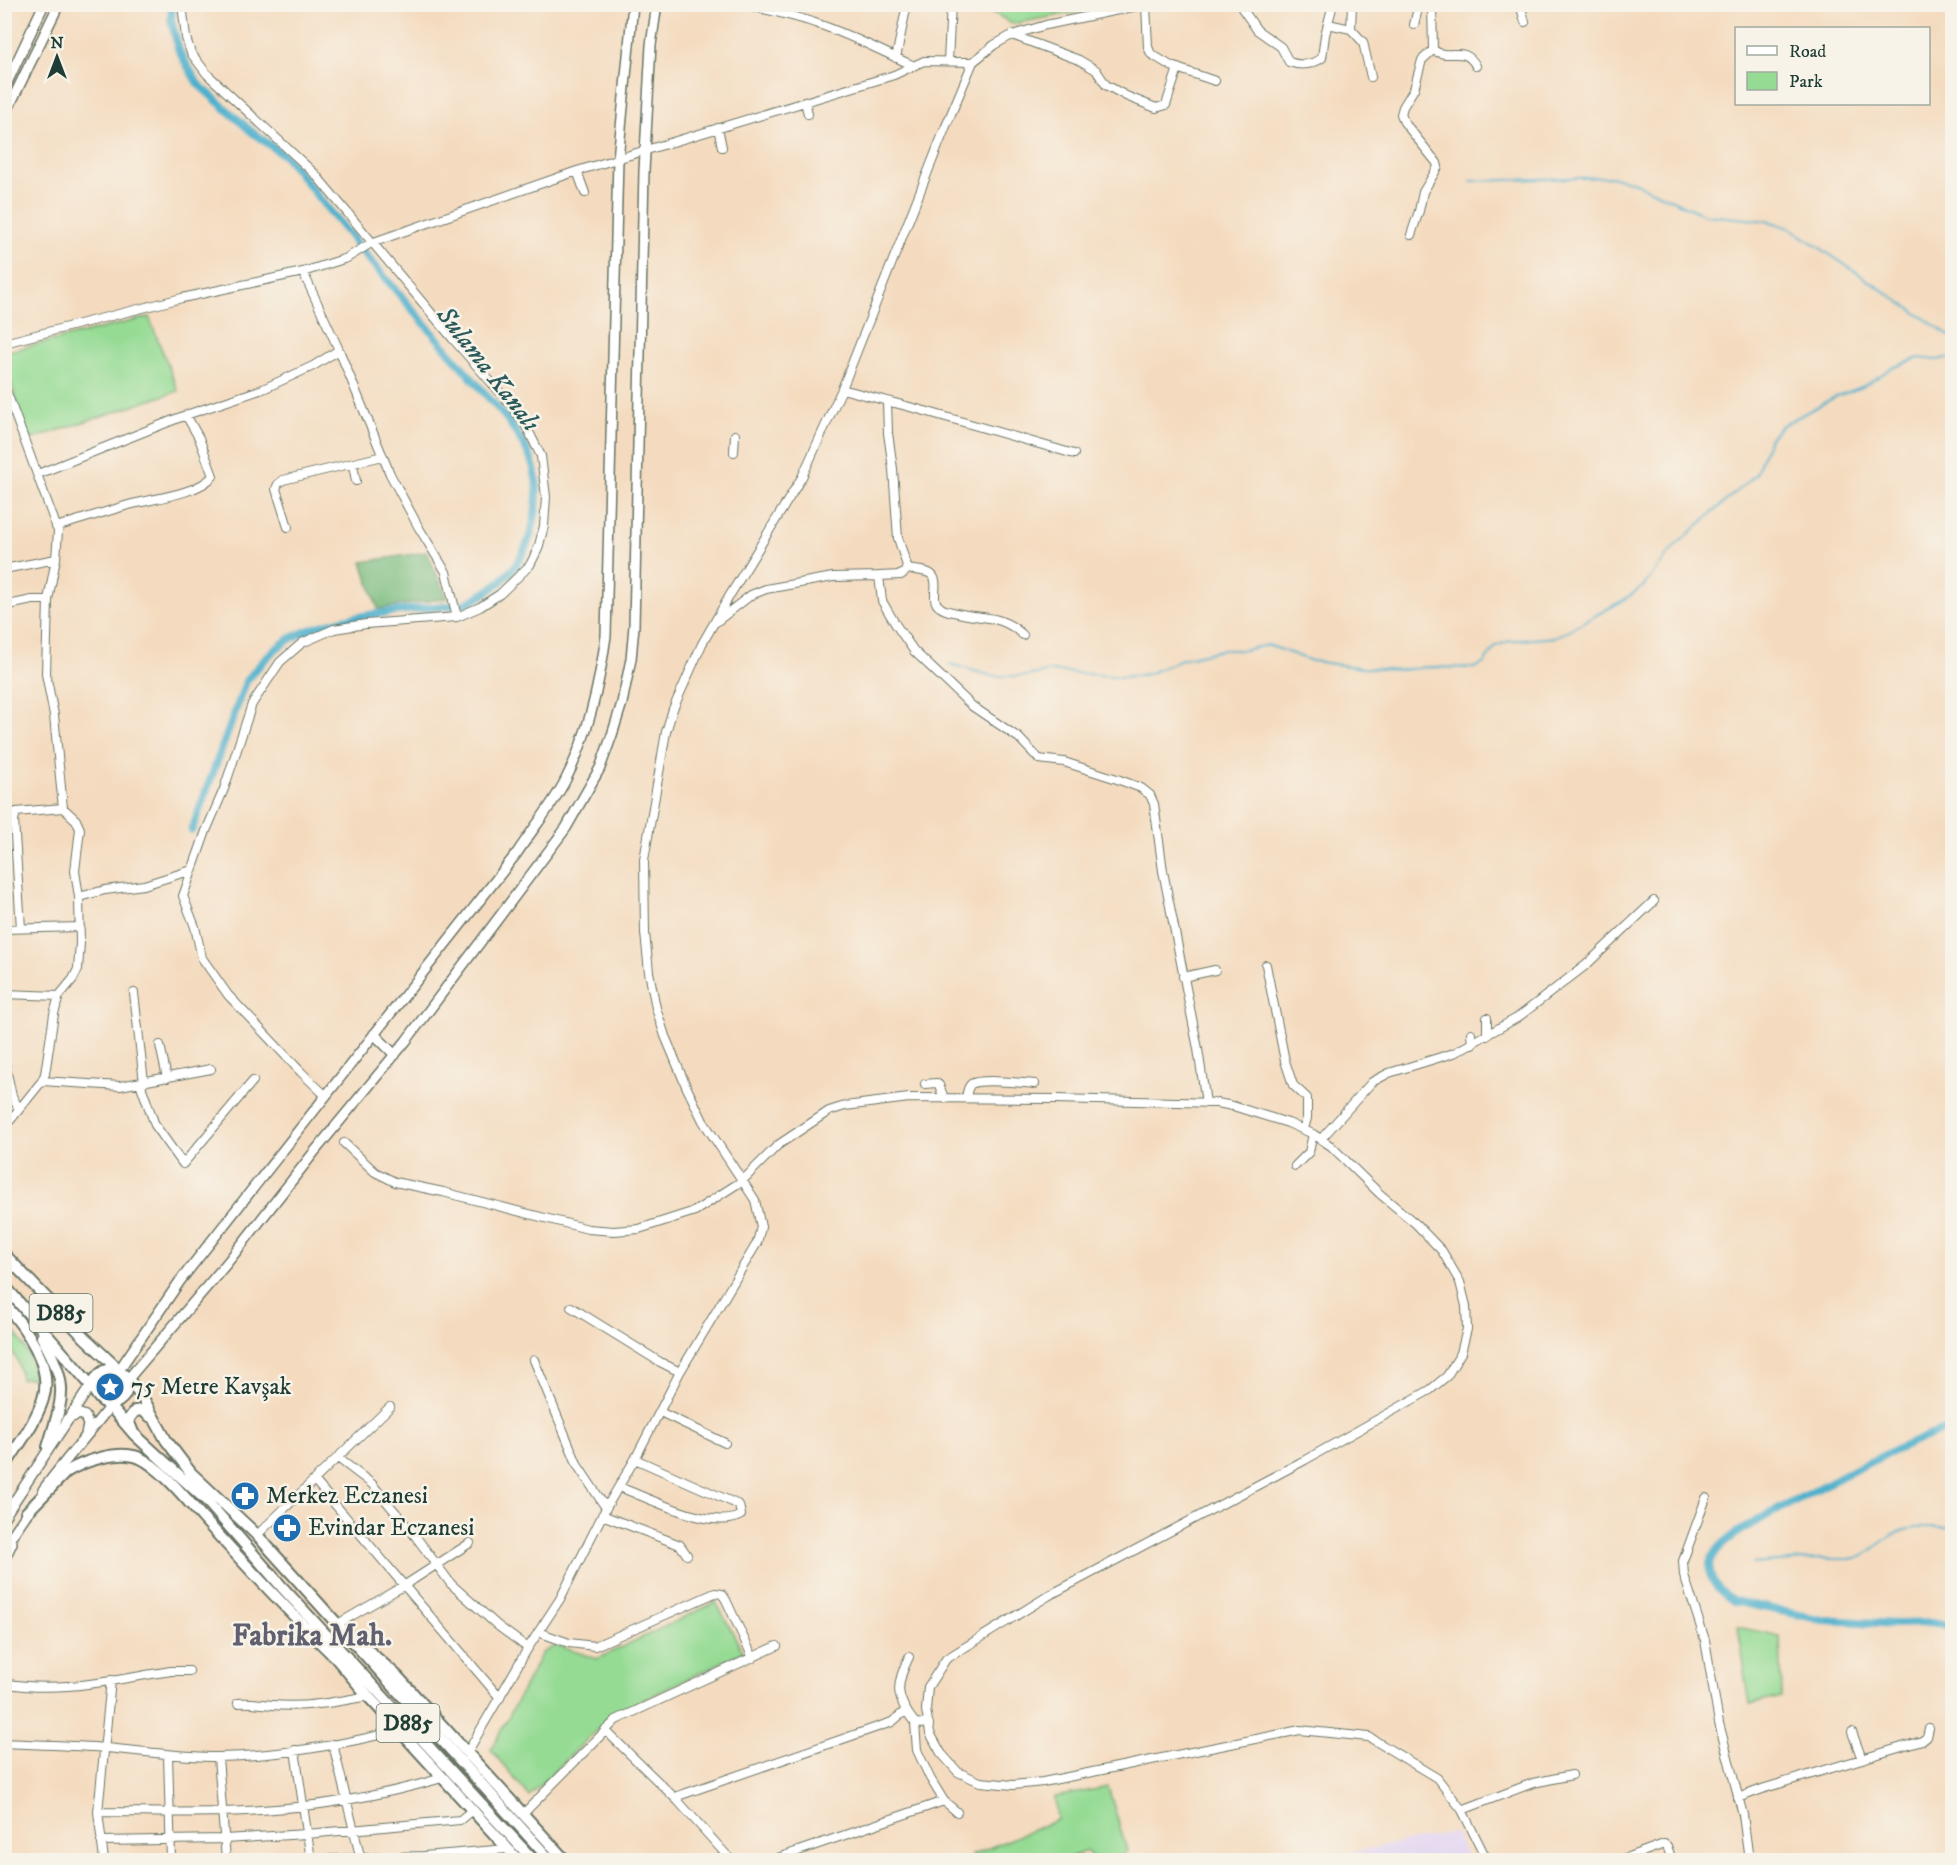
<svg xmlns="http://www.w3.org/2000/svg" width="1957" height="1865" font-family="'IM FELL DW Pica',serif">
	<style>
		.built { fill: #e2d4f3 }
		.green { fill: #95db94; stroke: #5a8c64; stroke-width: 1.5 }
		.forest { fill: #78bb7e; stroke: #4c7c59; stroke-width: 1.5 }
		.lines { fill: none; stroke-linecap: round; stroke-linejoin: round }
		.stream { stroke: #4db0cc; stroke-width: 2 }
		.canal { stroke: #4db0cc; stroke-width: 8 }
		.minor-casing { stroke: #6a7465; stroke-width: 10 }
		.major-casing { stroke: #6a7465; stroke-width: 12 }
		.highway-casing { stroke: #6a7465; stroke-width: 14 }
		.minor { stroke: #fff; stroke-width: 8 }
		.major { stroke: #fff; stroke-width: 9 }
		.highway { stroke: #fff; stroke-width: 10 }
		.labels { text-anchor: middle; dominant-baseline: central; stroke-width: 5; stroke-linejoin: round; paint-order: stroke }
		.shield { fill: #f7f3e8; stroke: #60746a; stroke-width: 1.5 }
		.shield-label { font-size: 22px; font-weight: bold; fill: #1f3d34 }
		.poi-label { font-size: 24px; fill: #1f3d34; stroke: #f7f3e8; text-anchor: start }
		.water-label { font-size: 26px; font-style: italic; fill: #2a5a5a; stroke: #f7f3e8 }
		.district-label { font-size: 30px; font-weight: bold; fill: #606070; stroke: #f7f3e8 }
	</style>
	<rect width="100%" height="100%" fill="#f7f3e8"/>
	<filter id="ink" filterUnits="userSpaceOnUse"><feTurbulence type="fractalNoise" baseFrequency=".0167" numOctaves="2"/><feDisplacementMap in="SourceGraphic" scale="12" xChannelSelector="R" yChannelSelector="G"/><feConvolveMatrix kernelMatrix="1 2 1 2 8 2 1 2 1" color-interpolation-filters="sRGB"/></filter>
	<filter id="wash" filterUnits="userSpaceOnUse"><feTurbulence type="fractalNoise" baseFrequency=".008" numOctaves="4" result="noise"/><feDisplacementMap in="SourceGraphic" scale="24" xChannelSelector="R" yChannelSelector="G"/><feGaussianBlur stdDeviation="1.35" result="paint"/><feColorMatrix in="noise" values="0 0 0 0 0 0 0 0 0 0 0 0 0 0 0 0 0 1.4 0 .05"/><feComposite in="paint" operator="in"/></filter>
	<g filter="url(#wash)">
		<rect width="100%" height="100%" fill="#f4dbbf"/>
		<!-- built -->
		<path class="built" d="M1454 1832 1465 1853 1467 1860H1311Z"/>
		<!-- green -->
		<path class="green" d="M981 5H1116L1012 24Z
			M149 317 178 391 29 440 5 363V352Z
			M5 1317C17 1334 33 1356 34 1377L21 1379 18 1362 5 1339Z
			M101 1387a10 10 0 1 1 20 0a10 10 0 1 1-20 0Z
			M716 1602 743 1652 612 1715 529 1796 491 1750 542 1653 556 1645 597 1659Z
			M1738 1627 1780 1636 1782 1697 1750 1704Z
			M1108 1787 1127 1851 1114 1860H1095L1086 1851 1064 1860H973L972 1855 1057 1820 1055 1797Z"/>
		<!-- forest -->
		<path class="forest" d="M427 552 447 598 378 609 362 562Z"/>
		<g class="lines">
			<!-- stream -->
			<path class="stream" d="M1471 181 1611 177 1631 181 1705 215 1769 221 1792 229 1952 337
				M950 664 992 676H1027L1051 671 1123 677 1148 674 1182 659 1221 650H1244L1268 645 1312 661 1363 668 1402 670 1427 667 1475 668 1484 663 1496 646 1510 641 1556 637 1622 601 1643 587 1674 547 1756 474 1769 439 1781 426 1837 396 1862 387 1892 368 1919 358 1937 360 1952 357
				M1752 1564 1817 1559H1850L1864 1556 1891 1535 1915 1527H1952"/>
			<!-- canal -->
			<path class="canal" d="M172 4 171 20 179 51 198 84 252 132 285 156 368 258 507 419C517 434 529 450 534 468 542 500 533 547 510 572 498 585 480 597 465 604 413 610 328 614 285 642 269 653 257 667 246 682L192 830
				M1952 1427C1939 1431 1927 1437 1914 1442 1870 1460 1829 1483 1787 1505 1766 1517 1729 1533 1715 1553 1701 1573 1717 1591 1734 1601L1823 1620 1896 1624 1938 1623 1952 1626"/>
		</g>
	</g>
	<g filter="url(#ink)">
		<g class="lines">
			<!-- minor casing -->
			<g class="minor-casing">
				<path id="minor" d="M182 4 186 38 191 53 207 74 315 174 453 339 513 407 527 428 541 456 546 497 544 526 538 549 530 565 500 594 480 607 457 617 366 624 334 629 302 643 280 662 252 704 224 789 206 831 183 896 195 927 202 958 228 995 301 1072 325 1095
					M741 4C767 10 793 15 818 24 851 35 881 51 912 65
					M1239 4 1257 30 1281 47 1289 62C1300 66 1312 65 1322 58L1325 35 1333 4
					M1520 4 1525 22
					M1146 5 1148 47 1151 54 1171 66 1215 81
					M1328 24 1351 29 1352 4
					M1414 25 1419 4
					M1351 29 1363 42 1371 77
					M1012 35 1079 60 1096 70 1106 85 1126 96 1156 108 1166 105 1178 68
					M1433 50C1450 61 1464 44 1476 66
					M896 58 907 4
					M948 61 951 4
					M805 102 808 114
					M718 128 722 147
					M577 171 585 193
					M1411 235 1419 211 1423 192 1438 167 1437 163 1404 122 1401 114 1403 107 1414 89 1422 60 1433 50 1432 4
					M303 272 339 350 390 474 419 528 446 572 457 617
					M4 343 182 298 303 272 347 258 371 243 577 171 894 75 924 61 973 62
					M4 385 58 531 56 559 48 600 46 674 54 715 63 808 76 820 80 829 75 871 79 897 80 943 78 969 73 979 59 996 54 1014 45 1074 42 1081 4 1128
					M842 389 925 411 1074 454
					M734 452 735 435
					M353 465 356 481
					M38 474 186 415 263 389 313 366 339 350
					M56 527C79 520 102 513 125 506 148 499 197 495 213 476L199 438 186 415
					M288 527 276 489 278 484 283 480 383 456
					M4 569 56 559
					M906 569C913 570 923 570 929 573 943 580 928 600 940 607 943 610 949 611 953 612 982 620 1000 613 1023 635
					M879 576 882 601 896 625 914 651 972 706 1019 738 1039 759 1064 762 1117 779 1141 788 1150 795 1154 804 1163 871 1198 1049 1206 1103
					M4 606 32 600H48
					M716 622 751 595 766 589 833 577 879 576 901 575 905 572 907 566 898 538 893 469 888 433 887 402
					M79 897 105 890 144 885 192 870
					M21 928 14 820 16 812 63 808
					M4 929 80 927
					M1266 965 1285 1061 1293 1085 1307 1098V1118L1304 1129
					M1183 977 1215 970
					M134 993 144 1083
					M4 994 59 996
					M1471 1033 1472 1044
					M1487 1036V1018
					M160 1045 167 1078
					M4 1059 12 1096 19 1109
					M42 1081 120 1086 211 1069
					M140 1083 155 1125 183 1164 253 1081
					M925 1084 936 1083 939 1085 944 1098
					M966 1098C967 1093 967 1088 971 1084 981 1078 1022 1083 1035 1084
					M1321 1139 1372 1082 1389 1073 1454 1053 1517 1018 1586 965 1654 901
					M344 1143 375 1172 395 1182 443 1192 588 1229 614 1231 639 1229 695 1211 742 1181 778 1145 829 1111 845 1106 909 1098 1055 1099 1217 1103 1233 1106 1288 1123 1313 1134 1331 1146 1380 1194 1416 1224 1442 1251 1460 1282 1466 1306 1467 1329 1461 1353 1447 1376 1430 1390 1305 1460 1048 1596 946 1659 928 1687 926 1710 930 1733 941 1753 958 1772 980 1782 1013 1785 1043 1782 1300 1730 1369 1737 1437 1778 1462 1810 1487 1860
					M1295 1166 1309 1152 1313 1134
					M571 1307 660 1362 680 1372
					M534 1360 578 1466 606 1508
					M660 1412 725 1443
					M338 1458 372 1484 416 1537 451 1584 498 1626 528 1648
					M315 1481 500 1698
					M619 1487C647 1497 713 1532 741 1515L739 1505 635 1459
					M1706 1498 1683 1561 1684 1575 1705 1640 1719 1723 1743 1815 1749 1860
					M602 1515 680 1545 687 1555
					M257 1535 390 1407
					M336 1625 405 1585 470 1543
					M538 1632 569 1643 595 1646 715 1593 722 1594 726 1600 753 1658
					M909 1657C895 1685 895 1698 915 1723L929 1724
					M4 1683C59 1694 117 1679 171 1671H189
					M238 1703C250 1702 260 1704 272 1705 304 1708 336 1702 368 1696
					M915 1723 917 1750 930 1778 944 1801 957 1812
					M605 1730 678 1801 731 1860
					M1852 1732 1862 1759
					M4 1743C38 1745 71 1745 105 1748 143 1751 180 1757 218 1757 276 1756 343 1745 399 1730
					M333 1744 361 1860
					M295 1750 311 1860
					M467 1753 528 1648 560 1599 606 1508 635 1459 680 1372 757 1243 761 1227 755 1200 703 1121 686 1086 665 1036 656 1008 649 972 645 933 644 860 666 732 673 709 702 644 730 595 802 477 842 389 946 126 973 62 994 45 1012 35 1046 25 1147 4
					M168 1755 171 1860
					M218 1757 226 1860
					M675 1797 892 1722 905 1711
					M1738 1798 1765 1788 1922 1741 1927 1737 1929 1728
					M1462 1810 1533 1783 1572 1775
					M98 1812C139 1812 180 1813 221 1812 295 1810 372 1799 442 1778
					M523 1814 616 1720 777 1646
					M101 1841 224 1839 307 1834 460 1820 472 1810
					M104 1860 98 1812 111 1680
					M310 1860 424 1856 507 1849
					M772 1860 944 1801
					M1076 1860 1082 1857 1086 1860
					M1620 1860 1664 1844 1667 1846 1672 1860"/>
			</g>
			<!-- major casing -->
			<g class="major-casing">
				<path id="major" d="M4 89 44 4
					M4 117 59 4
					M374 1034 395 1055
					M119 1370 180 1281 517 853C532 830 551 807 564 783 588 737 599 686 606 636L618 159 633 4
					M128 1379 227 1263 315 1151 406 1041 566 828 600 768 612 735 622 703 631 659 634 626 644 171 651 45 657 4
					M67 1419 80 1414 85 1416 88 1425 86 1435
					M43 1490C64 1461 88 1435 110 1406
					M4 1517 91 1385
					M4 1547 30 1509
					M4 1560 12 1543"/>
			</g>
			<!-- highway casing -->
			<g class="highway-casing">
				<path id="highway" d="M4 1254 84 1337 119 1370
					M4 1285C32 1318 60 1350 88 1382 98 1393 94 1397 110 1406 123 1400 128 1395 128 1379 113 1362 102 1368 91 1385
					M4 1304C25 1326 54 1367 43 1399 35 1424 17 1446 4 1468
					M42 1337C69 1387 64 1394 48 1447
					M128 1379 144 1400 166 1440 191 1473 257 1535 550 1860
					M110 1406 134 1434 206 1500 282 1587 533 1860
					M132 1430 128 1420 135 1411 142 1410 151 1417
					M26 1513 66 1472C84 1461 119 1449 140 1458 164 1469 194 1509 212 1528 252 1572 292 1615 335 1657
					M355 1639 397 1676 565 1860
					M331 1652 368 1696 518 1860"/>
			</g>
			<!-- minor -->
			<use href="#minor" class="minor"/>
			<!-- major -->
			<use href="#major" class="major"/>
			<!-- highway -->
			<use href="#highway" class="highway"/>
		</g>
	</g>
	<!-- icons -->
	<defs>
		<g id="sight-disc" transform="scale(1.5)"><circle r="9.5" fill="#1f6fb2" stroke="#f7f3e8"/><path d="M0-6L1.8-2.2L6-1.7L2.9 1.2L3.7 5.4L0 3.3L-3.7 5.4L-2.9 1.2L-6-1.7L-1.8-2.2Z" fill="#fff"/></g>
		<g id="pharmacy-disc" transform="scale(1.5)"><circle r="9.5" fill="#1f6fb2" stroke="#f7f3e8"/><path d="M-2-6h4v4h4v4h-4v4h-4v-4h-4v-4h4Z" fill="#fff"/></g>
	</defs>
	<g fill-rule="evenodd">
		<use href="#sight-disc" x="110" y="1387"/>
		<use href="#pharmacy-disc" x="245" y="1496"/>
		<use href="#pharmacy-disc" x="287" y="1528"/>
	</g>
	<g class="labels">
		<!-- shield labels -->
		<g class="shield">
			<rect x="29.5" y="1294" width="63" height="38" rx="4.5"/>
			<rect x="376.5" y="1704" width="63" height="38" rx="4.5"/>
		</g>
		<g class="shield-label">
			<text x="61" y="1313">D885</text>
			<text x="408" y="1723">D885</text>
		</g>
		<!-- poi labels -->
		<g class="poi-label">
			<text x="131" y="1387">75 Metre Kavşak</text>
			<text x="266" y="1496">Merkez Eczanesi</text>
			<text x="308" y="1528">Evindar Eczanesi</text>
		</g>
		<!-- water labels -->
		<g class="water-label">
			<text transform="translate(488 369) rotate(52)">Sulama Kanalı</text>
		</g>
		<!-- district labels -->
		<g class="district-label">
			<text x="312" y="1636">Fabrika Mah.</text>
		</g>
	</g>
	<!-- margin -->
	<rect width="1957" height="1865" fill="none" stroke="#f7f3e8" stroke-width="24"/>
	<!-- legend -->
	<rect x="1735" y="27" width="195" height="78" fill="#f7f3e8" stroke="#a1aaa0" stroke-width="1.5"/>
	<rect x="1747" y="46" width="30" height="9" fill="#ffffff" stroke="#a1aaa0" stroke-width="1.5"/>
	<text x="1789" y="57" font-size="18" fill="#1f3d34">Road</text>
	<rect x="1747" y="72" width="30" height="18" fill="#95db94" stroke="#a1aaa0" stroke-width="1.5"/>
	<text x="1789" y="87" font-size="18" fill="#1f3d34">Park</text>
	<!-- north arrow -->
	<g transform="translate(57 57)" stroke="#f7f3e8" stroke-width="4.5" paint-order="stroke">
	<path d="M0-4.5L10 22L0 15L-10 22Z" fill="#1f3d34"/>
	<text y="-9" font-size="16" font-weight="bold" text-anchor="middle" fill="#1f3d34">N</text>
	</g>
</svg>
